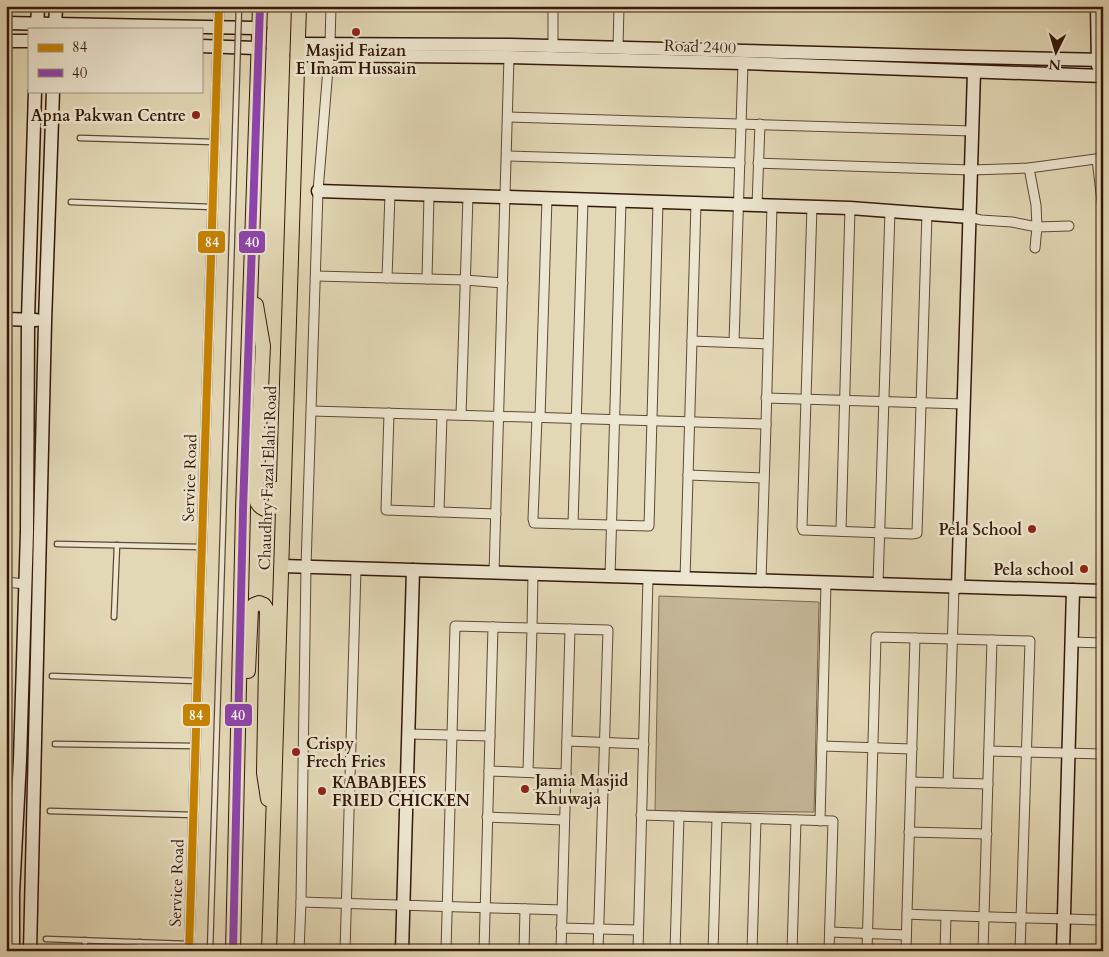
<svg xmlns="http://www.w3.org/2000/svg" width="1109" height="957" font-family="Cardo,serif">
  <rect width="100%" height="100%" fill="#e3d8b6"/>
  <filter id="stains"><feTurbulence type="fractalNoise" baseFrequency=".004" numOctaves="4"/><feColorMatrix values="0 0 0 0 .2 0 0 0 0 .09 0 0 0 0 .02 0 0 0 .5 -.17"/></filter>
  <radialGradient id="worn" r=".72"><stop offset=".6" stop-color="#630" stop-opacity="0"/><stop offset="1" stop-color="#630" stop-opacity=".3"/></radialGradient>
  <polygon fill="#c5b799" stroke="#7c6851" points="659,596 819,602 814,812 655,811"/>
  <g fill="none" stroke-linecap="round" stroke-linejoin="round">
    <g stroke="#604834" stroke-width="7">
      <g id="lane">
        <polyline points="80,138 214,142"/>
        <polyline points="71,202 212,207"/>
        <polyline points="57,544 201,547"/>
        <polyline points="114,617 117,545"/>
        <polyline points="52,676 197,681"/>
        <polyline points="55,744 195,746"/>
        <polyline points="50,811 193,815"/>
        <polyline points="46,939 189,944"/>
        <polyline points="85,951 85,940"/>
        <polyline points="139,951 140,942"/>
      </g>
    </g>
    <g stroke="#604834" stroke-width="11">
      <g id="street">
        <polyline points="553,46 553,6"/>
        <polyline points="618,48 619,6"/>
        <polyline points="508,117 972,131"/>
        <polyline points="507,156 740,163"/>
        <polyline points="1097,159 1103,210"/>
        <polyline points="758,163 971,170 1029,168 1103,158"/>
        <polyline points="696,203 692,341 768,344"/>
        <polyline points="757,205 760,124"/>
        <polyline points="812,206 802,527 803,530 912,534 917,533 927,213"/>
        <polyline points="970,217 981,220 1012,222 1037,227 1036,205 1029,168"/>
        <polyline points="1035,248 1037,227 1069,226"/>
        <polyline points="316,276 465,280 503,283"/>
        <polyline points="387,278 390,194"/>
        <polyline points="427,279 429,195"/>
        <polyline points="734,342 743,63"/>
        <polyline points="766,398 964,404"/>
        <polyline points="312,411 766,424 772,205"/>
        <polyline points="389,413 386,510 496,514"/>
        <polyline points="461,415 468,196"/>
        <polyline points="537,417 533,519 534,523 649,526 658,202"/>
        <polyline points="540,418 547,198"/>
        <polyline points="688,475 764,478"/>
        <polyline points="439,512 442,415"/>
        <polyline points="573,524 583,200"/>
        <polyline points="841,531 850,208"/>
        <polyline points="494,573 509,57"/>
        <polyline points="533,574 532,628 608,630 598,951"/>
        <polyline points="610,576 621,201"/>
        <polyline points="685,579 692,341"/>
        <polyline points="761,581 766,424"/>
        <polyline points="6,582 25,584"/>
        <polyline points="878,584 890,211"/>
        <path d="M915 638 907 914C972 917 1037 918 1103 920"/>
        <polyline points="1072,642 1103,643"/>
        <polyline points="408,734 490,736"/>
        <polyline points="567,741 644,744"/>
        <polyline points="822,746 912,749"/>
        <polyline points="989,751 1103,754"/>
        <polyline points="489,771 566,774"/>
        <polyline points="911,782 988,784"/>
        <polyline points="948,783 954,587"/>
        <polyline points="641,815 833,821 829,951"/>
        <polyline points="487,817 564,820"/>
        <polyline points="820,821 826,583"/>
        <polyline points="909,832 987,834"/>
        <polyline points="301,902 562,910"/>
        <polyline points="561,928 638,930"/>
        <polyline points="830,932 906,935"/>
        <polyline points="189,951 219,6"/>
        <polyline points="299,951 301,902 306,567 318,191 330,44 331,6"/>
        <polyline points="345,951 356,569"/>
        <polyline points="446,951 455,626 493,627"/>
        <polyline points="484,951 493,627 532,628 528,772"/>
        <polyline points="524,951 525,909"/>
        <polyline points="561,951 570,629"/>
        <polyline points="638,951 648,578"/>
        <polyline points="675,951 679,816"/>
        <polyline points="713,951 717,818"/>
        <polyline points="752,951 756,819"/>
        <polyline points="792,951 796,820"/>
        <polyline points="867,951 876,637 1030,641 1020,951"/>
        <polyline points="906,951 907,914"/>
        <polyline points="945,951 946,916"/>
        <polyline points="983,951 992,640"/>
      </g>
    </g>
    <g stroke="#341809" stroke-width="15">
      <g id="secondary">
        <polyline points="1097,6 1098,66"/>
        <polyline points="6,23 260,28"/>
        <polyline points="37,29 38,6"/>
        <polyline points="55,29 56,6"/>
        <polyline points="6,41 29,41"/>
        <polyline points="298,44 511,45 970,57 1103,60"/>
        <polyline points="201,46 259,48"/>
        <polyline points="297,55 509,57 743,63 1103,76"/>
        <polyline points="318,191 850,208 970,217"/>
        <polyline points="6,319 36,320"/>
        <polyline points="282,566 1103,591"/>
        <polyline points="958,587 974,72"/>
        <polyline points="13,951 13,893 20,760 27,532 28,319 35,91"/>
        <polyline points="30,951 45,322 53,91"/>
        <polyline points="402,951 413,570"/>
        <polyline points="1063,951 1073,590"/>
      </g>
    </g>
    <g stroke="#341809" stroke-width="16">
      <g id="primary">
        <path d="M256 305 263 346 256 499C258 507 268 514 274 505 277 501 276 494 277 489"/>
        <polyline points="248,671 251,609 254,605 259,603 264,605 267,610 264,773 268,799"/>
        <polyline points="233,951 243,510 260,6"/>
        <polyline points="269,951 299,6"/>
      </g>
    </g>
    <use href="#lane" stroke="#ede6d0" stroke-width="4.5"/>
    <use href="#street" stroke="#ede6d0" stroke-width="9"/>
    <use href="#secondary" stroke="#ede6d0" stroke-width="12"/>
    <use href="#primary" stroke="#e3d8b6" stroke-width="14"/>
    <g stroke="#604834" stroke-width="7" stroke-linecap="butt">
      <polyline id="lane-bridge" points="210,951 239,6"/>
    </g>
    <use href="#lane-bridge" stroke="#ede6d0" stroke-width="4.5"/>
    <g stroke="#ede6d0" stroke-width="11">
      <polyline id="bus-1" points="189,951 219,6"/>
    </g>
    <g stroke="#ede6d0" stroke-width="11">
      <polyline id="bus-2" points="233,951 243,510 260,6"/>
    </g>
    <use href="#bus-1" stroke="#c68202" stroke-width="8"/>
    <use href="#bus-2" stroke="#8e44ad" stroke-width="8"/>
  </g>
  <g fill="#8f2418" stroke="#ede6d0" stroke-width="2">
    <circle cx="356" cy="32" r="5"/>
    <circle cx="196" cy="115" r="5"/>
    <circle cx="1032" cy="529" r="5"/>
    <circle cx="1084" cy="569" r="5"/>
    <circle cx="296" cy="752" r="5"/>
    <circle cx="525" cy="789" r="5"/>
    <circle cx="322" cy="791" r="5"/>
  </g>
  <g text-anchor="middle" stroke-width="5" stroke-linejoin="round" paint-order="stroke">
    <g font-size="16" fill="#341809" stroke="#ede6d0">
      <text transform="translate(700 46) rotate(2)" y="6">Road 2400</text>
      <text transform="translate(189 478) rotate(-88)" y="6">Service Road</text>
      <text transform="translate(267 478) rotate(-88)" y="6">Chaudhry Fazal Elahi Road</text>
      <text transform="translate(176 883) rotate(-88)" y="6">Service Road</text>
    </g>
    <g font-size="16" font-weight="bold" fill="#341809" stroke="#ede6d0" text-anchor="end">
      <text x="356" y="56" text-anchor="middle">Masjid Faizan<tspan x="356" dy="18">E Imam Hussain</tspan></text>
      <text x="186" y="121">Apna Pakwan Centre</text>
      <text x="1022" y="535">Pela School</text>
      <text x="1074" y="575">Pela school</text>
      <text x="306" y="749" text-anchor="start">Crispy<tspan x="306" dy="18">Frech Fries</tspan></text>
      <text x="535" y="786" text-anchor="start">Jamia Masjid<tspan x="535" dy="18">Khuwaja</tspan></text>
      <text x="332" y="788" text-anchor="start">KABABJEES<tspan x="332" dy="18">FRIED CHICKEN</tspan></text>
    </g>
  </g>
  <g stroke="#ede6d0" stroke-width="2">
    <rect x="238" y="230" width="28" height="24" rx="5" fill="#8e44ad"/>
    <rect x="197" y="230" width="29" height="24" rx="5" fill="#c68202"/>
    <rect x="224" y="703" width="29" height="24" rx="5" fill="#8e44ad"/>
    <rect x="182" y="703" width="29" height="24" rx="5" fill="#c68202"/>
  </g>
  <g font-size="14" text-anchor="middle" font-weight="bold" fill="#fff">
    <text x="252" y="247">40</text>
    <text x="212" y="247">84</text>
    <text x="238" y="720">40</text>
    <text x="196" y="720">84</text>
  </g>
  <rect width="1109" height="957" fill="none" stroke="#e3d8b6" stroke-width="25"/>
  <rect x="8" y="8" width="1094" height="942" fill="none" stroke="#341809" stroke-width="2.5"/>
  <rect x="12" y="12" width="1084" height="932" fill="none" stroke="#341809"/>
  <rect x="28" y="28" width="175" height="65" fill="#ede6d0" stroke="#a39480"/>
  <rect x="38" y="44" width="25" height="8" fill="#c68202" stroke="#a39480"/>
  <text x="72" y="52" font-size="15" fill="#341809">84</text>
  <rect x="38" y="69" width="25" height="8" fill="#8e44ad" stroke="#a39480"/>
  <text x="72" y="78" font-size="15" fill="#341809">40</text>
  <g transform="translate(1056 52) rotate(185)" stroke="#ede6d0" stroke-width="4" paint-order="stroke">
  <path d="M0-4L9 19L0 12L-9 19Z" fill="#341809"/>
  <text y="-8" font-size="14" font-weight="bold" text-anchor="middle" fill="#341809">N</text>
  </g>
  <rect width="100%" height="100%" filter="url(#stains)"/>
  <rect width="100%" height="100%" fill="url(#worn)"/>
</svg>
